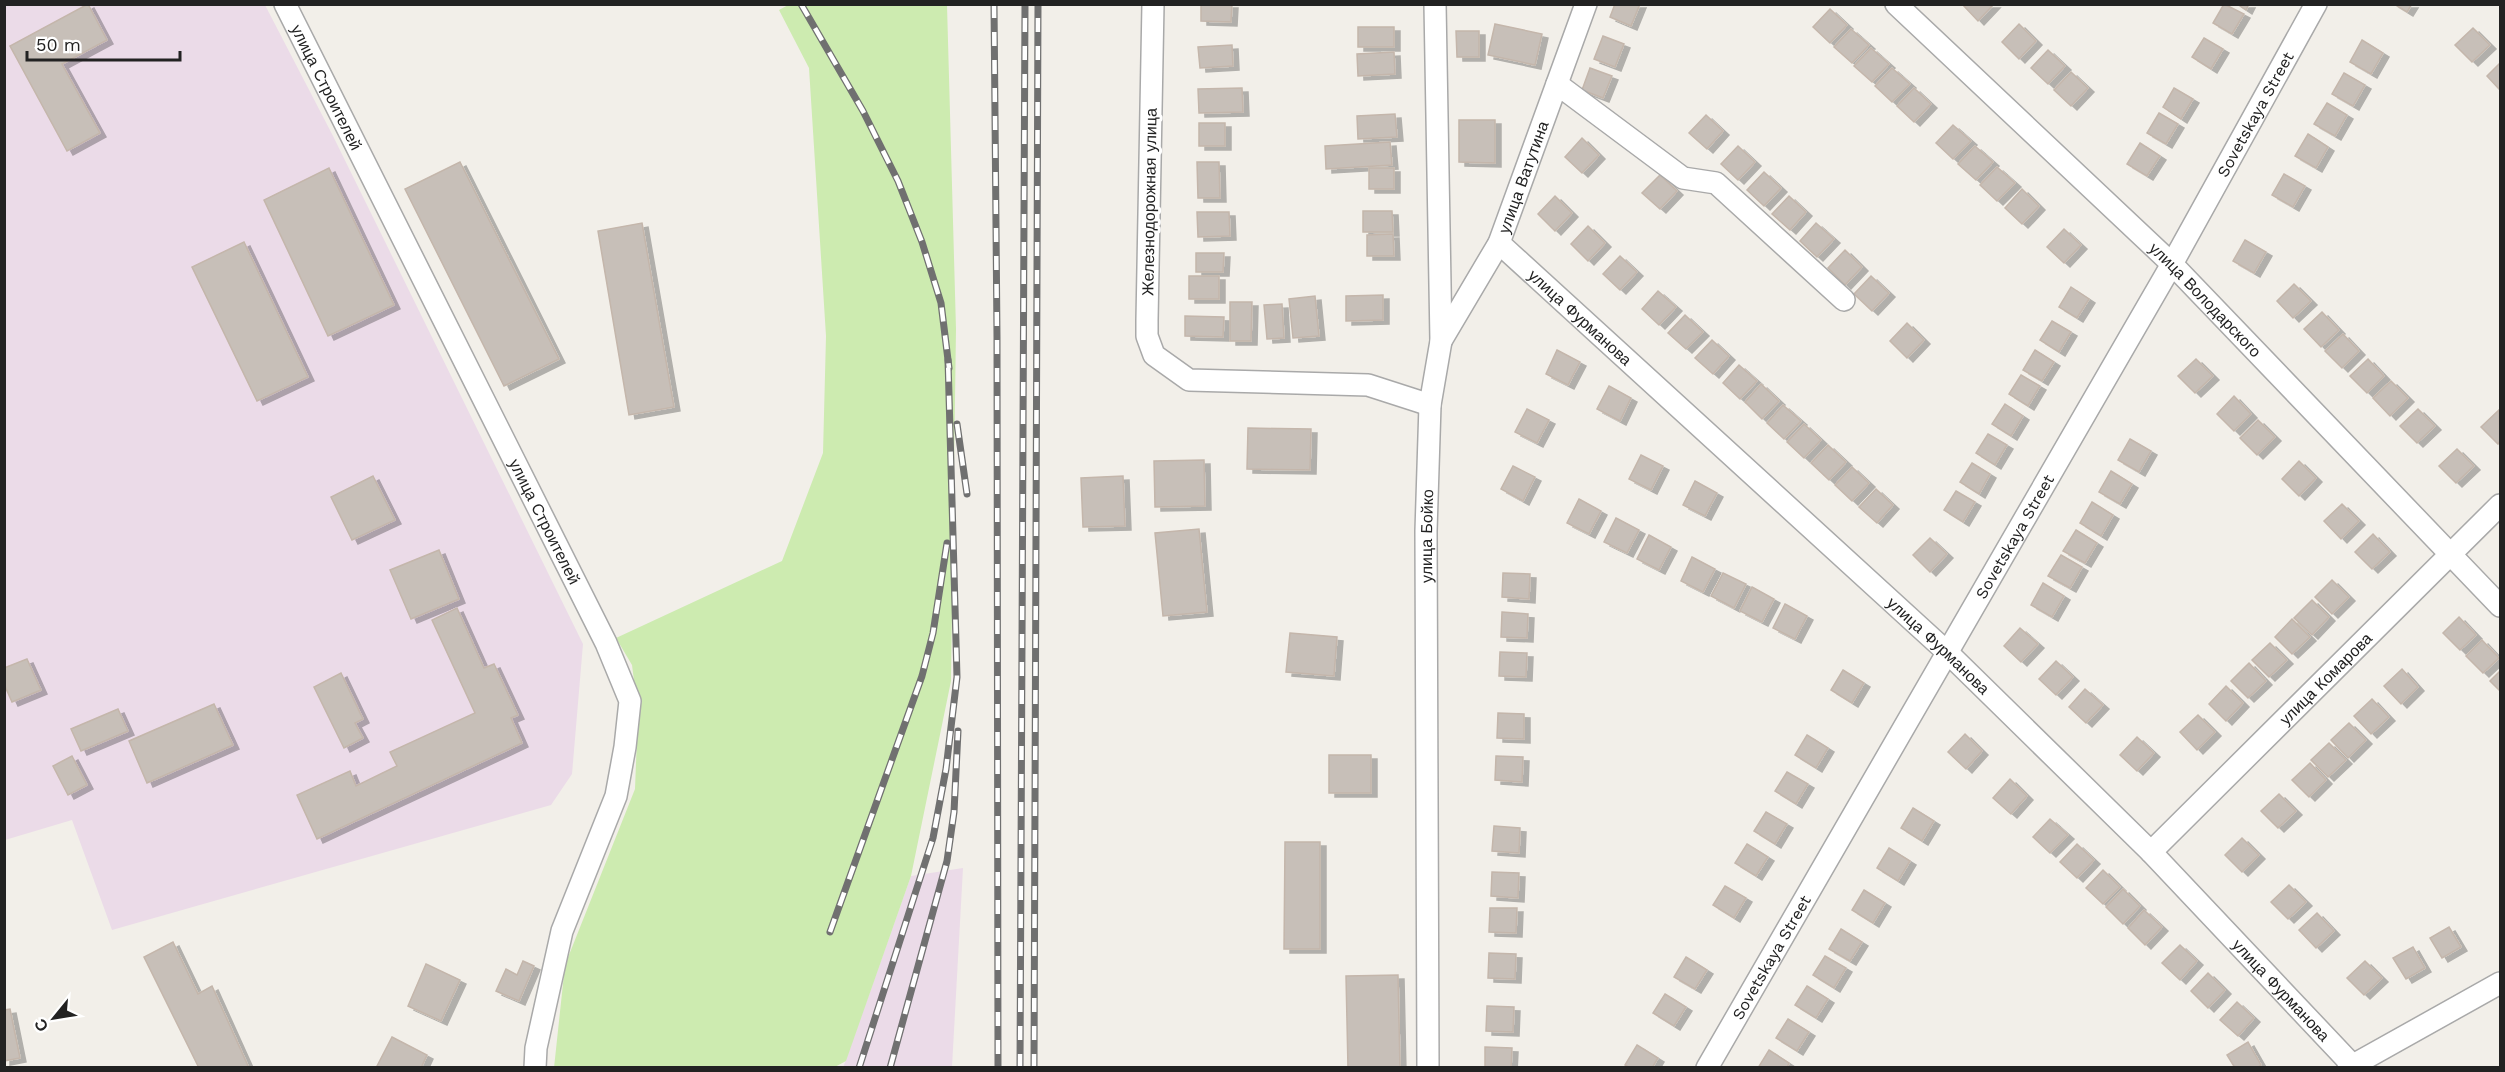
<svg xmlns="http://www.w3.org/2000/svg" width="2505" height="1072" font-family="'Work Sans',sans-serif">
  <defs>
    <filter id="shadow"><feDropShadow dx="6" dy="4" stdDeviation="0" flood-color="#0004"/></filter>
  </defs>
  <rect width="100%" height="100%" fill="#f2efe9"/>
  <g fill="#ebdbe8">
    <polygon points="5,5 265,5 333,136 583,644 572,774 551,805 112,930 72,820 5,840"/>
    <polygon points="963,868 952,1067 843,1068 911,876"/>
  </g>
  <polygon fill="#cdebb0" points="790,4 947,5 956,329 951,681 911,876 846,1061 833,1068 554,1068 565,965 635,789 638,712 632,665 616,638 782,561 823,453 826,336 809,68 779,10"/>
  <g fill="#c7bfb8" stroke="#c4b6ab" stroke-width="1.5" filter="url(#shadow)">
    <polygon points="88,4 107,40 62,64 100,133 67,151 10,46"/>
    <polygon points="1201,4 1232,4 1231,22 1201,21"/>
    <polygon points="1615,4 1640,4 1631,26 1610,17"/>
    <polygon points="1962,4 1994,4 1978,21"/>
    <polygon points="2224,4 2244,14 2232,34 2213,23"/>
    <polygon points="2237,4 2249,4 2246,10"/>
    <polygon points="2394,4 2412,4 2407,12"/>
    <polygon points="1830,9 1847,25 1830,43 1813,27"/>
    <polygon points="1495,24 1542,34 1535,65 1488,55"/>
    <polygon points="2019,24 2036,41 2019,59 2002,42"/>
    <rect x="1358" y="27" width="36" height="20"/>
    <polygon points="2473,28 2490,45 2472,62 2455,45"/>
    <polygon points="1851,29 1869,45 1852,63 1834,47"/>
    <polygon points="1456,31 1479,31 1479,57 1457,57"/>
    <polygon points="1603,36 1624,44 1615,67 1594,59"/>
    <polygon points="2204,38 2223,49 2211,69 2192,57"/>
    <polygon points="2362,40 2383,53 2371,74 2350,62"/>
    <polygon points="1232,45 1233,66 1200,68 1198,47"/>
    <polygon points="1871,48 1889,64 1872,82 1854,66"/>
    <polygon points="2048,50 2065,66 2048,84 2031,68"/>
    <polygon points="1394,52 1395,74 1358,76 1357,54"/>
    <polygon points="2500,63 2500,90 2487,76"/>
    <polygon points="1590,68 1612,76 1603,98 1582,90"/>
    <polygon points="1892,68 1910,84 1892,102 1875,86"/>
    <polygon points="2071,72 2088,88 2071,106 2054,90"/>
    <polygon points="2344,73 2365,85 2353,106 2332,94"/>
    <polygon points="1242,88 1243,112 1199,113 1198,89"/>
    <polygon points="1914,88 1931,104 1914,122 1897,106"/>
    <polygon points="2174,88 2193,99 2181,119 2163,107"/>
    <polygon points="2327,103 2347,115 2335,136 2314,124"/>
    <polygon points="2159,113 2178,124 2166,144 2147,133"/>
    <polygon points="1395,114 1397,137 1358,139 1357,116"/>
    <polygon points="1706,115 1723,131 1707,149 1689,133"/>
    <polygon points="1459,120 1495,120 1495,163 1459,162"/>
    <rect x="1199" y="123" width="26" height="23"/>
    <polygon points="1953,125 1971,141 1953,159 1936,143"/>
    <polygon points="2308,134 2328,147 2316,168 2295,156"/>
    <polygon points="1582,138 1599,155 1582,173 1565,157"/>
    <polygon points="1390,142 1392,165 1326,169 1325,146"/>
    <polygon points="2140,143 2160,156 2147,176 2127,164"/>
    <polygon points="1738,146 1755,162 1738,180 1721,164"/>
    <polygon points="1975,146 1993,162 1976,180 1958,164"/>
    <polygon points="460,162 559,359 504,386 405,189"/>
    <polygon points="1197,162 1219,162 1220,198 1198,198"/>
    <polygon points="1997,167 2015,183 1997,201 1980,185"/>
    <polygon points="329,168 394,305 328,336 264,200"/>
    <rect x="1369" y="168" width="25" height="21"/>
    <polygon points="1764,172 1781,188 1764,206 1747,190"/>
    <polygon points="2284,174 2305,186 2293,207 2272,195"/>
    <polygon points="1660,175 1677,191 1660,209 1642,193"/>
    <polygon points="2022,189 2039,206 2022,224 2005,208"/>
    <polygon points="1555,196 1572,213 1555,231 1538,214"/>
    <polygon points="1789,196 1806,212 1790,230 1772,214"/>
    <polygon points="1363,211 1392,211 1393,232 1363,232"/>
    <polygon points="1197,212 1229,212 1230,236 1198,237"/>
    <polygon points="642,223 674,407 629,415 598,231"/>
    <polygon points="1816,223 1834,239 1817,257 1800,241"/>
    <polygon points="1588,226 1605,243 1588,261 1571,244"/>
    <polygon points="2064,229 2081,245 2064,263 2047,247"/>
    <polygon points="1393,234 1394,256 1367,256 1367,235"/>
    <polygon points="2245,240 2266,252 2254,273 2233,261"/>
    <polygon points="244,242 308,377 257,401 192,267"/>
    <polygon points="1845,250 1862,267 1845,285 1828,268"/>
    <polygon points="1196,253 1224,253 1223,272 1196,272"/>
    <polygon points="1620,256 1637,272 1620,290 1603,274"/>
    <rect x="1189" y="276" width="30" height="23"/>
    <polygon points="1871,276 1889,293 1872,311 1854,294"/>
    <polygon points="2294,284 2311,301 2293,318 2277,301"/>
    <polygon points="2071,287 2089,299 2077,318 2059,307"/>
    <polygon points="1658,291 1676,307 1659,325 1642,309"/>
    <polygon points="1383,295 1383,320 1346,321 1346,296"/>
    <polygon points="1315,296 1319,336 1293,338 1289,299"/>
    <polygon points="1230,302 1252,302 1251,341 1230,341"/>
    <polygon points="1282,304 1284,338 1267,339 1264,305"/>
    <polygon points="2322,312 2339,330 2321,347 2304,329"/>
    <polygon points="1685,315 1703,332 1686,349 1668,333"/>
    <polygon points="1185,316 1224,317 1223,337 1185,336"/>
    <polygon points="2052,321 2071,332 2059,352 2040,340"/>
    <polygon points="1907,323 1924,340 1907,358 1890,341"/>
    <polygon points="2343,334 2359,351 2342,368 2325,351"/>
    <polygon points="1712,340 1729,356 1713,374 1695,358"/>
    <polygon points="1557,350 1580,362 1568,385 1546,374"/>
    <polygon points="2035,350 2054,362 2042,381 2023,370"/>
    <polygon points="2196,359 2213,376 2195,393 2178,376"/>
    <polygon points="2368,359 2384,376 2367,393 2350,376"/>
    <polygon points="1739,365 1757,381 1740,399 1723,383"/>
    <polygon points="2021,375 2040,386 2028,406 2009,394"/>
    <polygon points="2391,381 2408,398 2390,416 2373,398"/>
    <polygon points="1761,384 1779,401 1762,419 1745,402"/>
    <polygon points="1609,386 1631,398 1620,421 1597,409"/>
    <polygon points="2234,396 2251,414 2234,431 2217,414"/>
    <polygon points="2005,404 2023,416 2011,436 1992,424"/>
    <polygon points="1783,405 1801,421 1784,439 1767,423"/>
    <polygon points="1527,409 1549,420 1537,443 1515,432"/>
    <polygon points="2418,409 2435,426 2417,443 2400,426"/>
    <polygon points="2499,410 2500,441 2498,444 2481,427"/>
    <polygon points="2258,420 2275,437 2257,455 2240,438"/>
    <polygon points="1804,424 1821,440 1804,458 1787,442"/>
    <polygon points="1248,428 1311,429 1310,470 1247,469"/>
    <polygon points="1988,434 2007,445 1995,465 1976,453"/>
    <polygon points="2130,439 2151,451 2139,472 2118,460"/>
    <polygon points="1828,445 1846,462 1829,480 1811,463"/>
    <polygon points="2457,449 2474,466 2456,483 2439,466"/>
    <polygon points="1641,455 1663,466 1651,490 1629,479"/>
    <polygon points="1204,460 1205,506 1155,507 1154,461"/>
    <polygon points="2299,461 2316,478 2299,496 2282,479"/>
    <polygon points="1972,463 1990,474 1979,494 1960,482"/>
    <polygon points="1513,466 1535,477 1523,501 1501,489"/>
    <polygon points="1852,467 1869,483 1852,501 1835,485"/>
    <polygon points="2111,471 2132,484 2120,504 2099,492"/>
    <polygon points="373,476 395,520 352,540 331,497"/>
    <polygon points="1123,476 1125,526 1083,527 1081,478"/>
    <polygon points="1695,481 1717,493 1705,516 1683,505"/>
    <polygon points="1876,489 1893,505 1877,523 1859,507"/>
    <polygon points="1956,491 1975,502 1963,522 1944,510"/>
    <polygon points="1579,499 1601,511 1589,534 1567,523"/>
    <polygon points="2092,502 2113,515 2101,536 2080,523"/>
    <polygon points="2342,504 2359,521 2341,539 2324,521"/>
    <polygon points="1616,518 1639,530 1627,553 1604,542"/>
    <polygon points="1199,529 1207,612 1163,616 1155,533"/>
    <polygon points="2076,530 2097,543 2085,563 2063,551"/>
    <polygon points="2373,534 2390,552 2372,569 2355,552"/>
    <polygon points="1649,535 1671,547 1659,570 1637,559"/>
    <polygon points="1930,538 1947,554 1930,572 1913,555"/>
    <polygon points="439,550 459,599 411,619 390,570"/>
    <polygon points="2061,555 2082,567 2070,588 2048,576"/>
    <polygon points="1692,557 1715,569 1703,592 1681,581"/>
    <polygon points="1503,573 1530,574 1529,599 1502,597"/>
    <polygon points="1723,573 1746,584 1734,608 1711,596"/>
    <polygon points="2332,580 2349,597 2332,614 2315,597"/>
    <polygon points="2043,583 2064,596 2052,617 2031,605"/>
    <polygon points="1752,587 1774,599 1762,622 1740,611"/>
    <polygon points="2312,600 2329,617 2312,635 2294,618"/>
    <polygon points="1785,604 1807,616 1795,639 1773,628"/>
    <polygon points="457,608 484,668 494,664 518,715 511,718 522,743 317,839 297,795 350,771 356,786 397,766 390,752 475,713 432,620"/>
    <polygon points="1502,612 1528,614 1527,638 1501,637"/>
    <polygon points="2459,617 2476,635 2460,650 2443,633"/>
    <polygon points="2292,619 2310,637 2292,654 2275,637"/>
    <polygon points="2020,628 2038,644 2021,662 2004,646"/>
    <polygon points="1290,633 1337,637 1334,676 1286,672"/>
    <polygon points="2482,640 2499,658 2483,673 2466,656"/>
    <polygon points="2270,643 2287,660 2269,677 2252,660"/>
    <polygon points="1500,652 1527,653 1526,677 1499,676"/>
    <polygon points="27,659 41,690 12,702 4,684 4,668"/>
    <polygon points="2056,661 2073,677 2056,695 2039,679"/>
    <polygon points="2249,663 2266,681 2248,698 2231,681"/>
    <polygon points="2402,669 2418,687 2401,704 2384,686"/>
    <polygon points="1843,670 1864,683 1852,703 1831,690"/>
    <polygon points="2500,671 2500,691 2490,681"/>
    <polygon points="341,673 363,719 355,723 363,738 344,748 314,687"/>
    <polygon points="2226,686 2243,703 2226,721 2209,704"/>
    <polygon points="2085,689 2103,705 2086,723 2069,707"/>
    <polygon points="2372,699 2389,717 2371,734 2354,716"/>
    <polygon points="214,704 233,745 147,783 129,741"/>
    <polygon points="118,709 128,731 81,751 71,729"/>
    <polygon points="1498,713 1524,714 1524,739 1497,738"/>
    <polygon points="2198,715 2215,732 2197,750 2180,732"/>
    <polygon points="2349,723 2366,740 2348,758 2331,740"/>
    <polygon points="1965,734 1982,751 1966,769 1948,752"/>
    <polygon points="1807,735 1828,748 1816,768 1795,755"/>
    <polygon points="2137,737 2154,753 2137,771 2120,755"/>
    <polygon points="2329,743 2346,760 2328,777 2311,760"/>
    <rect x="1329" y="755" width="42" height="38"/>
    <polygon points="72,756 87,785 68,795 53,766"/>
    <polygon points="1496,756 1523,757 1522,782 1495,780"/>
    <polygon points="2310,763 2326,780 2309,797 2292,780"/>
    <polygon points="1787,772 1808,784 1796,804 1775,791"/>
    <polygon points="2010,779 2027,796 2011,814 1993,798"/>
    <polygon points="2279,794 2296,811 2278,828 2261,811"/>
    <polygon points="1913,808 1934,821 1922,841 1901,828"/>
    <polygon points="1766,812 1787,824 1775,844 1754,831"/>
    <polygon points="2050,819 2068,835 2050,853 2033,837"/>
    <polygon points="1494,826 1520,828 1519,853 1492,851"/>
    <polygon points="2242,838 2259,855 2242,872 2225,855"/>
    <polygon points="1285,842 1320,842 1320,949 1284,949"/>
    <polygon points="1747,844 1768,857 1756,876 1735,863"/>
    <polygon points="2077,844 2094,860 2077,878 2060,862"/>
    <polygon points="1889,848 1910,861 1898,881 1877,868"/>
    <polygon points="2103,870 2120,887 2103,904 2086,888"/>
    <polygon points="1492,872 1519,873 1518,898 1491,896"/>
    <polygon points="2289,885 2306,902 2288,919 2271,902"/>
    <polygon points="1725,886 1746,898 1734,918 1713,905"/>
    <polygon points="2123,889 2140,906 2123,924 2106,907"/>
    <polygon points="1864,890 1885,903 1873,923 1852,910"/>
    <polygon points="1490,908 1517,908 1516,933 1489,932"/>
    <polygon points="2144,910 2162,927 2145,945 2128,928"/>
    <polygon points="2317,913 2334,931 2316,948 2299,930"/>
    <polygon points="2449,927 2461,947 2442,958 2430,938"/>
    <polygon points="1841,929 1862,942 1850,961 1829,949"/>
    <polygon points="173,942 198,994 212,986 249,1068 199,1068 144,957"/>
    <polygon points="2180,945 2197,961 2180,980 2162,963"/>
    <polygon points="2413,947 2425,968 2406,979 2393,958"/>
    <polygon points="1489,953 1516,954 1515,979 1488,978"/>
    <polygon points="1825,956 1846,968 1834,988 1813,975"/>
    <polygon points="1686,957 1707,970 1695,989 1674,977"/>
    <polygon points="523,961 534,966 519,1001 496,991 506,969 517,975"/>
    <polygon points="2365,961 2382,978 2364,995 2347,978"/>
    <polygon points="426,964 460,980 441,1021 408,1006"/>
    <polygon points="2208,973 2225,990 2208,1008 2191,991"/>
    <polygon points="1398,975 1400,1068 1348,1068 1346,976"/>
    <polygon points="1807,986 1828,999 1816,1018 1795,1005"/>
    <polygon points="1665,994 1686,1007 1674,1026 1653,1013"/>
    <polygon points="2237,1002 2254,1018 2238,1036 2220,1020"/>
    <polygon points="1487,1006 1514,1007 1513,1032 1486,1031"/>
    <polygon points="10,1009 20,1058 4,1061 4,1010"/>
    <polygon points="1788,1019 1809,1032 1797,1051 1776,1038"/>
    <polygon points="392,1037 427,1055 421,1068 376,1068"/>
    <polygon points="2248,1042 2261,1065 2257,1068 2235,1068 2227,1055"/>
    <polygon points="1637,1045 1658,1058 1652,1068 1630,1068 1625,1065"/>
    <polygon points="1485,1047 1512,1048 1511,1068 1485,1068"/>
    <polygon points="1769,1050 1789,1063 1787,1068 1758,1068"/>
  </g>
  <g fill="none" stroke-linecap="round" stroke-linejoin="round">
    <g stroke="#a9a9a9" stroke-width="24">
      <g id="minor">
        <path id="s1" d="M285 4 606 643 630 701 625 747 616 796 562 931 536 1048 535 1068"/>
        <polyline points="1153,4 1147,320 1147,336 1154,355 1189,380 1368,385 1430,405"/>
        <path id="s2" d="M1896 4 2172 264 2500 606"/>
        <polyline points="1557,84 1683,178 1716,183 1844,300"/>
        <path id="s3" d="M1499 243 1948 653 2151 852 2355 1068"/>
        <path id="s4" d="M1441 341 1499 243 1586 4"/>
        <path id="s5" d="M2151 852 2500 505"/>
        <path id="s6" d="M1428 1068 1426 531 1430 405 1441 341 1435 4"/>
        <path id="s7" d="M1707 1068 2172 264 2316 4"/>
        <polyline points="2348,1068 2500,983"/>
      </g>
    </g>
    <use href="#minor" stroke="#fff" stroke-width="21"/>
    <g stroke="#707070" stroke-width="7">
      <g id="rail">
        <polyline points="801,4 863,111 898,181 922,242 941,303 949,368"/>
        <polyline points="994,4 997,337 998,1068"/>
        <polyline points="957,424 967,494"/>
        <polyline points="830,932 922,676 933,633 947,543"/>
        <polyline points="859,1068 933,838 946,769 957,677 948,360"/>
        <polyline points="890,1068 947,861 954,812 958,731"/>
        <polyline points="1020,1068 1025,4"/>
        <polyline points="1034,1068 1038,4"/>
      </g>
    </g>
    <use href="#rail" stroke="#fff" stroke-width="4.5" stroke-dasharray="14" stroke-linecap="butt"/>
  </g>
  <g text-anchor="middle" stroke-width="6" stroke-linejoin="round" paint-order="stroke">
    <g font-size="16" fill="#222" stroke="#fff">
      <text dy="6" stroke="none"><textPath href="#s1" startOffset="93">улица Строителей</textPath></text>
      <text dy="6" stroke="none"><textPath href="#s7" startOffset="1100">Sovetskaya Street</textPath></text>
      <text dy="6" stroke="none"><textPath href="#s4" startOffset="184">улица Ватутина</textPath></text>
      <text transform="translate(1149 202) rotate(-89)" y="6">Железнодорожная улица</text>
      <text dy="6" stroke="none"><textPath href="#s2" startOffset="428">улица Володарского</textPath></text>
      <text dy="6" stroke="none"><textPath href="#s3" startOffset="110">улица Фурманова</textPath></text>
      <text dy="6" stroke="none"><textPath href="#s1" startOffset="579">улица Строителей</textPath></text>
      <text dy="6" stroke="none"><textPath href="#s6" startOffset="532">улица Бойко</textPath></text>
      <text dy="6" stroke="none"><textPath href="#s7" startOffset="614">Sovetskaya Street</textPath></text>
      <text dy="6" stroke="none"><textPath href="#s3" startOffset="596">улица Фурманова</textPath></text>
      <text dy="6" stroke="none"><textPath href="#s5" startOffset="246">улица Комарова</textPath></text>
      <text dy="6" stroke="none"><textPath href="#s7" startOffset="128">Sovetskaya Street</textPath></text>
      <text dy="6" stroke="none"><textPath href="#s3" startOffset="1082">улица Фурманова</textPath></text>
    </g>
  </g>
  <rect width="2505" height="1072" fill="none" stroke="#222222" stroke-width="12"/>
  <g transform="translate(54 1018) rotate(240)" stroke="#ffffff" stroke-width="4.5" paint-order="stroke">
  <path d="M0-4.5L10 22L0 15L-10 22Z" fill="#222222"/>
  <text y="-9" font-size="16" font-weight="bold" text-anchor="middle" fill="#222222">С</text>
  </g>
  <path d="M27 51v9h153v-9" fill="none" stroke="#222222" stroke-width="3"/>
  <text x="36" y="51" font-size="18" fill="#222222" stroke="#ffffff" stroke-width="4.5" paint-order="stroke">50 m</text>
</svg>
